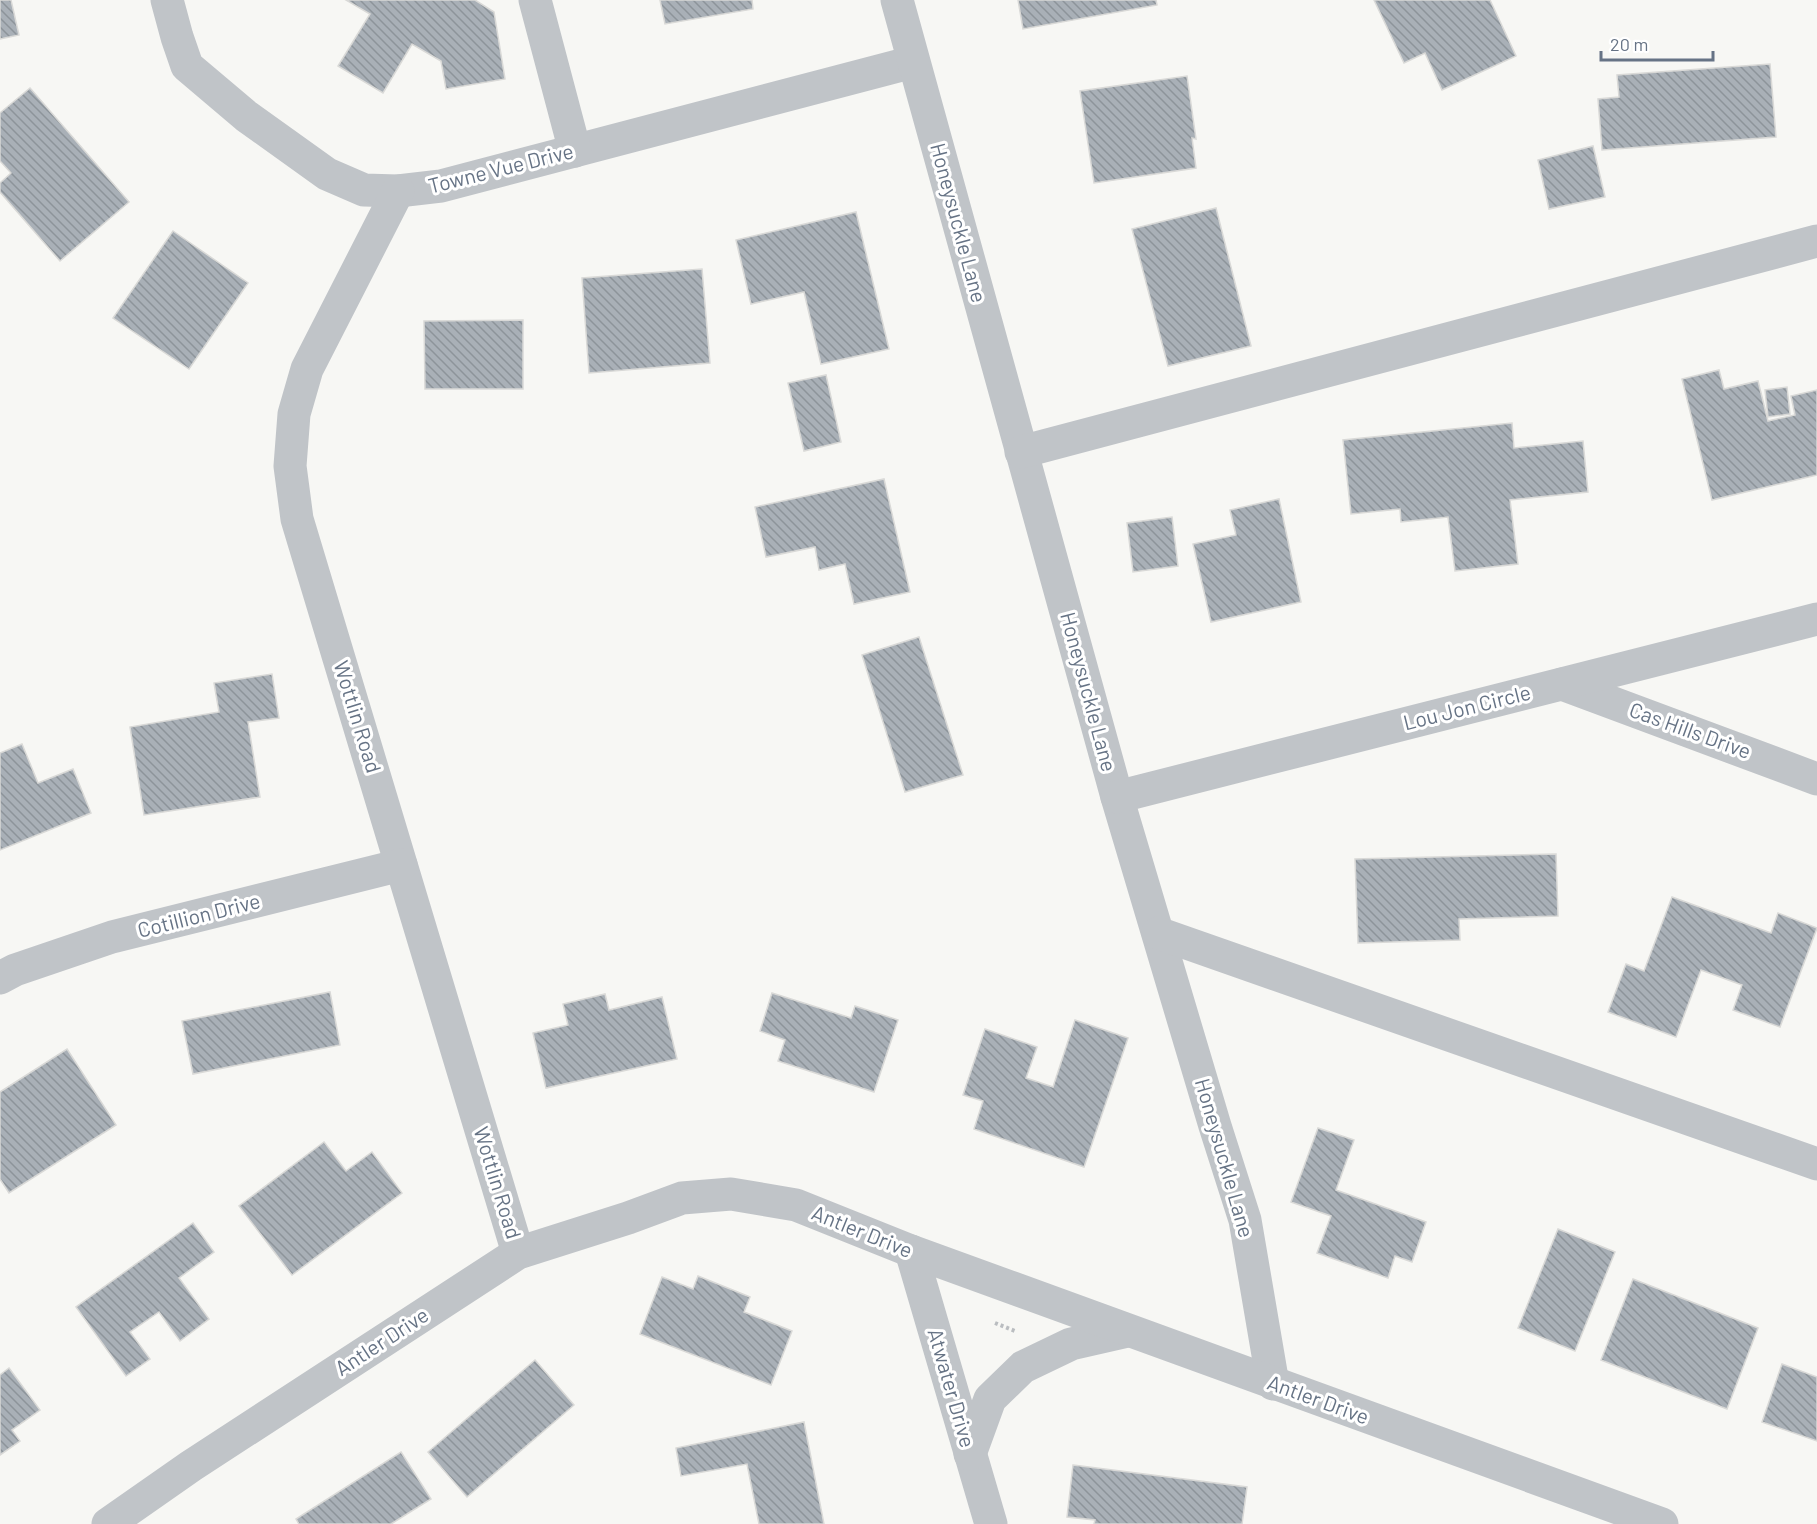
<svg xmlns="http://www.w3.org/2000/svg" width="1817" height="1524" font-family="Barlow,sans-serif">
  <defs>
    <pattern id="building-back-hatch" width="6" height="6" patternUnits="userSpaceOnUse" patternTransform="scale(1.5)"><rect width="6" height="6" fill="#a9b0b7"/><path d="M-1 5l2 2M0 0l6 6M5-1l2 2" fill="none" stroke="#8d949a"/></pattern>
  </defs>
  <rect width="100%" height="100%" fill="#f7f7f4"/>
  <g fill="url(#building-back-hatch)" stroke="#d9d9d7" stroke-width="1.5">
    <polygon points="0,0 11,0 19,35 0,39"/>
    <polygon points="346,0 475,0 494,12 505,79 446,89 441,61 412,44 383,93 338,66 370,14"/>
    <polygon points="660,0 752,0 753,9 665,24"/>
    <polygon points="1018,0 1156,0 1157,5 1023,29"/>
    <polygon points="1374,0 1490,0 1516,56 1442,90 1425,53 1404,63"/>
    <polygon points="1770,64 1776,137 1602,150 1598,99 1619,97 1617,75"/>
    <polygon points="1187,76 1196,139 1192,138 1196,168 1094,183 1080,91"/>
    <polygon points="30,88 129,202 60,261 0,192 0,183 11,173 0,161 0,113"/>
    <polygon points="1593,146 1605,197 1549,209 1538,160"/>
    <polygon points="1216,208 1251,346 1168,366 1132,229"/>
    <polygon points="856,212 889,349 821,364 804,292 751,304 736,240"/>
    <polygon points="173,231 248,283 189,369 113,318"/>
    <polygon points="702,269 710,363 589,373 582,278"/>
    <polygon points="523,320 523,389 425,389 424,321"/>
    <polygon points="1719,370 1724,389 1758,381 1768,421 1795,415 1791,396 1817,390 1817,475 1712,500 1682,379"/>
    <polygon points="826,375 841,442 804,451 788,383"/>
    <polygon points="1787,387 1790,414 1768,417 1765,390"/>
    <polygon points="1512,423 1514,448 1583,441 1588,492 1510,500 1518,564 1455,571 1448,517 1401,522 1400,509 1351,514 1343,440"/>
    <polygon points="884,479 910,592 854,604 845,564 819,570 815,547 766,557 755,507"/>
    <polygon points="1279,499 1301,602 1211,622 1193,544 1236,535 1230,510"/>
    <polygon points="1172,517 1178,566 1133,572 1127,523"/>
    <polygon points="919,637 963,775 905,792 862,655"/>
    <polygon points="272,674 279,718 248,722 260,797 144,815 130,727 219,712 214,683"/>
    <polygon points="22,744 38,783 73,769 91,813 0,850 0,753"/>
    <polygon points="1556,854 1558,916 1459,919 1460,940 1358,943 1355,859"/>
    <polygon points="1672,897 1771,933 1778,913 1817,928 1780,1027 1733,1010 1742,985 1701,970 1676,1037 1608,1012 1626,964 1644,971"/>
    <polygon points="330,992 340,1045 193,1074 182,1021"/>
    <polygon points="772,993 851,1018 855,1006 898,1020 874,1092 778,1061 785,1040 760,1031"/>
    <polygon points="605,994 609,1010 662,997 677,1059 546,1088 533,1033 568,1025 563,1004"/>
    <polygon points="1075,1020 1128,1038 1084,1167 974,1129 983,1101 963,1095 985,1029 1037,1047 1026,1078 1053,1087"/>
    <polygon points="67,1049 116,1125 9,1193 0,1179 0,1092"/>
    <polygon points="1318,1128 1354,1140 1336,1190 1426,1222 1412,1262 1395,1256 1388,1278 1317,1253 1331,1216 1291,1202"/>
    <polygon points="324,1142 346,1171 372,1152 402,1193 292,1275 239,1206"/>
    <polygon points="193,1223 214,1252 179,1278 209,1319 180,1341 159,1312 130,1332 150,1359 126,1376 76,1307"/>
    <polygon points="1558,1229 1615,1252 1575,1351 1518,1328"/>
    <polygon points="698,1276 750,1297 744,1312 792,1331 771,1385 640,1334 662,1277 693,1289"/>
    <polygon points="1633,1279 1758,1328 1727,1409 1601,1360"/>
    <polygon points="535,1360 574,1405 467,1497 428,1452"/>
    <polygon points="1782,1364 1817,1377 1817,1441 1762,1422"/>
    <polygon points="9,1368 40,1410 12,1430 20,1441 0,1455 0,1375"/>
    <polygon points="804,1422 824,1524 759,1524 747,1464 681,1476 676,1448"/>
    <polygon points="401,1452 431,1499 391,1524 299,1524 296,1519"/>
    <polygon points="1073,1465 1247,1487 1242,1524 1094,1524 1095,1520 1067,1517"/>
  </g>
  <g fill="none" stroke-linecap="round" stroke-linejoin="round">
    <polyline stroke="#babdc0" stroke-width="4" stroke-dasharray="3 3" stroke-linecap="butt" points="995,1323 1015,1331"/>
    <g stroke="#c0c4c8" stroke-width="33">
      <polyline points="167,0 177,37 187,66 246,116 327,174 364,190 398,191 441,186 913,62"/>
      <polyline points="535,0 575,151"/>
      <polyline points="897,0 1117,797 1215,1126 1245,1220 1273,1384"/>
      <polyline points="398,191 307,369 294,414 290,466 297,519 518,1253"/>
      <polyline points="1021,452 1817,241"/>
      <polyline points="1562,684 1817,779"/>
      <polyline points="1117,797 1817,619"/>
      <polyline points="1158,933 1817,1164"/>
      <polyline points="0,978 15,970 112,937 401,865"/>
      <polyline points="911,1251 991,1524"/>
      <polyline points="970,1454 990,1399 1023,1367 1071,1344 1128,1331"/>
      <polyline points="108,1524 191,1466 518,1253 628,1218 682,1198 731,1194 796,1205 911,1251 1662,1524"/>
    </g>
  </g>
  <g text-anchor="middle" stroke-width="6" stroke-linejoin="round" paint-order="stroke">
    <g font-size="21" fill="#667385" stroke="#fff">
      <text transform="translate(501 169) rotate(-14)" y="7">Towne Vue Drive</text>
      <text transform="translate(958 223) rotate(75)" y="7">Honeysuckle Lane</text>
      <text transform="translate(1088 692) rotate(75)" y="7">Honeysuckle Lane</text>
      <text transform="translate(1467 708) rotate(-14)" y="7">Lou Jon Circle</text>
      <text transform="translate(357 717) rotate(73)" y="7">Wottlin Road</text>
      <text transform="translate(1690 731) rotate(20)" y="7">Cas Hills Drive</text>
      <text transform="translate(199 916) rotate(-14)" y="7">Cotillion Drive</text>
      <text transform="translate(1224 1158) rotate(74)" y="7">Honeysuckle Lane</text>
      <text transform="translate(497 1183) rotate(73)" y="7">Wottlin Road</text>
      <text transform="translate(862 1232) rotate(22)" y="7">Antler Drive</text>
      <text transform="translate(382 1342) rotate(-33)" y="7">Antler Drive</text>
      <text transform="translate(951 1388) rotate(74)" y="7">Atwater Drive</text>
      <text transform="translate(1318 1400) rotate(20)" y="7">Antler Drive</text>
    </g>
  </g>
  <path d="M1601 51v9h112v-9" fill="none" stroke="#667385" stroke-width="3"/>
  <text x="1610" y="51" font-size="18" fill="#667385" stroke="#ffffff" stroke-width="4.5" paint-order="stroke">20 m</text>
</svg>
